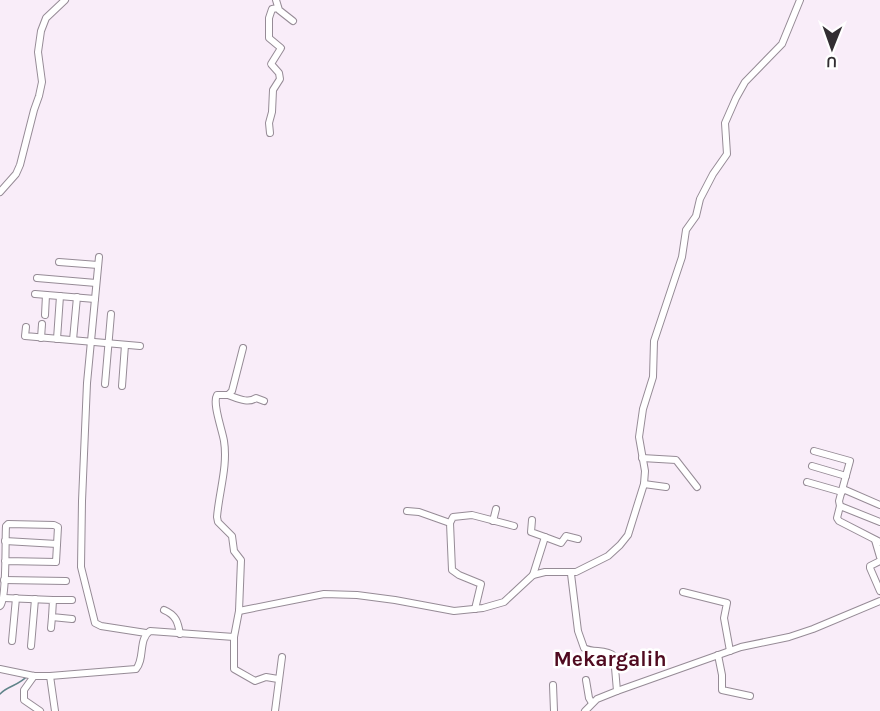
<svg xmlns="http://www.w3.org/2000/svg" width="880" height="711" font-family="Karla,sans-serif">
  <rect width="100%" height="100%" fill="#f9edf9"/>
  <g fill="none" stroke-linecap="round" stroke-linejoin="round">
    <path stroke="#5f8389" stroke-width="1.5" d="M0 694C7 686 20 685 27 676"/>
    <g stroke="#968b96" stroke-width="8">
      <g id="minor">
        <polyline points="276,0 279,10 293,21"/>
        <polyline points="270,133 269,123 272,112 273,90 280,79 279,73 271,64 281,48 269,38 269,18 272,9 278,8"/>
        <polyline points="0,192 16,174 20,165 34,110 39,96 42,82 38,52 41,31 46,18 65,0"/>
        <polyline points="99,257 87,383 82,501 81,567 95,623 101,626 146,633"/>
        <polyline points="59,262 98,265"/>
        <polyline points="37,278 96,283"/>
        <polyline points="35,294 95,299"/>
        <polyline points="45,315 46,295"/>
        <polyline points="26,327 25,336 140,346"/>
        <polyline points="41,338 42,324"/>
        <polyline points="57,339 60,296"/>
        <polyline points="73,340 77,297"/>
        <polyline points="105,384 111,314"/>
        <polyline points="122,386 125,345"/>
        <path d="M228 395C237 398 248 404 256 398L264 401"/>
        <polyline points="814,451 850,461 839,501 840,506"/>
        <polyline points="642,458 676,460 697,487"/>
        <polyline points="812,466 846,476"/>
        <polyline points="807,482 842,492"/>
        <polyline points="644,484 666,487"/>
        <polyline points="843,489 880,505"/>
        <polyline points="407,511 419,512 450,523 452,570 459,575 481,584 475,609"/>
        <polyline points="532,520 531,532 545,537"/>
        <polyline points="493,521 496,509"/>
        <polyline points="880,522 840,506 837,518 839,521 880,542"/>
        <polyline points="450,523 453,517 472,515 514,526"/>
        <polyline points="875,540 880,557"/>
        <polyline points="5,541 57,544"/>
        <polyline points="880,561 870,566 870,568 880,591"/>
        <path d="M571 574 578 631 584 648C593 653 606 649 614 656L617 691 597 699 585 711"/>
        <polyline points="533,575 545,537 561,543 566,536 578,539"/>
        <polyline points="4,580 66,581"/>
        <polyline points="683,592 727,603 724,618 730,651"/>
        <polyline points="4,598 53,600 52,617 72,619"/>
        <polyline points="53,600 72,600"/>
        <path d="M0 606C7 599 5 540 6 526L8 524 54 525 58 527 56 562 5 561"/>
        <path d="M164 610C176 615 178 622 180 634"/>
        <polyline points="239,611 324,594 357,595 395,600 454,611 483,608 504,602 533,575 545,572 576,572 608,556 620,545 628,535 644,484 645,471 639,437 643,409 653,377 654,341 682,257 686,230 696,216 700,199 713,174 727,154 725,123 736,98 745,82 782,44 800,0"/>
        <polyline points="51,628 52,617"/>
        <polyline points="234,637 234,669 255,681 266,677 278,679"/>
        <polyline points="12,641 16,598"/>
        <polyline points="31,646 35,599"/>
        <polyline points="718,655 722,675 722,690 750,696"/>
        <polyline points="0,669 34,676 50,676 55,711"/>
        <polyline points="34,676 24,690 24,700 40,711"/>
        <path d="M50 676 136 669C145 659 138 639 150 631L234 637 239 611 241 560 234 551 232 536 218 522 217 517C219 492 228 466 224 441 222 429 212 403 217 395H228L232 391 243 348"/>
        <polyline points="586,680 589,698 592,703"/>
        <polyline points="553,685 554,711"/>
        <polyline points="617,691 741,647 789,637 813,629 880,601"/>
        <polyline points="275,711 282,657"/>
      </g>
    </g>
    <use href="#minor" stroke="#fff" stroke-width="6"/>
  </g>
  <g text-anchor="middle" stroke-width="5" stroke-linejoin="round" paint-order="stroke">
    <g font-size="21" font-weight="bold" fill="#500b20" stroke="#fff">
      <text x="610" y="666">Mekargalih</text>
    </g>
  </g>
  <g transform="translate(832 48) rotate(181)" stroke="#ffffff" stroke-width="4.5" paint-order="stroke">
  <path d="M0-4.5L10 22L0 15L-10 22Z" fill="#322e32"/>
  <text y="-9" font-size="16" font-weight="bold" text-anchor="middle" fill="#322e32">U</text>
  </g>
</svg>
